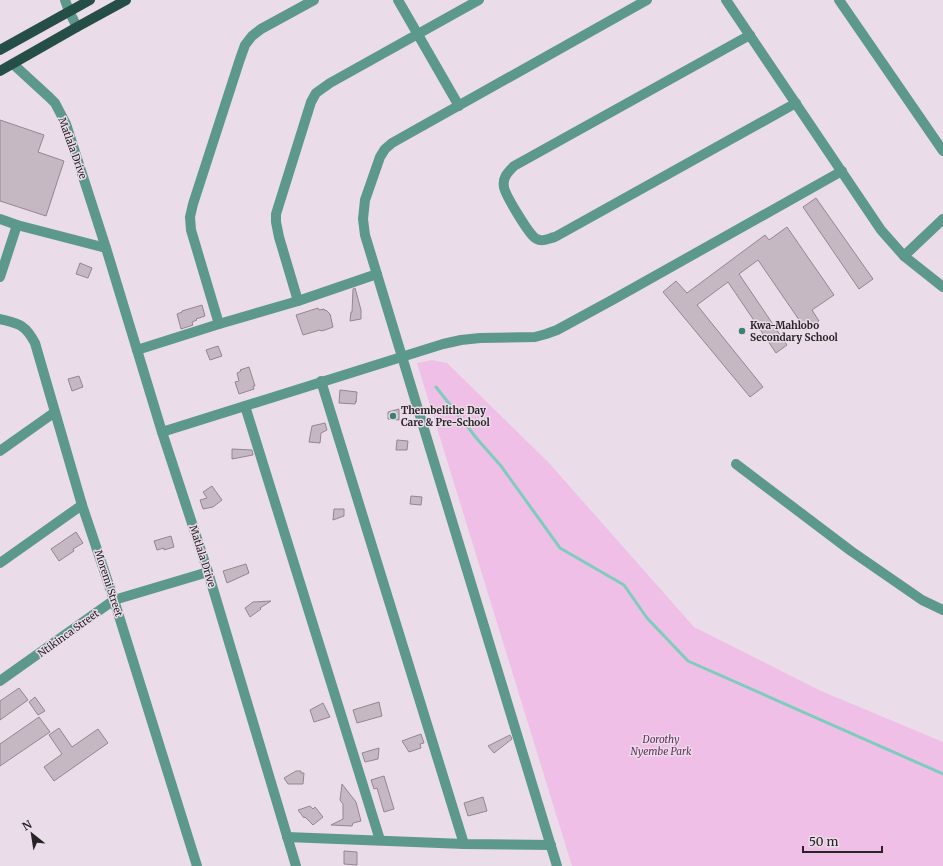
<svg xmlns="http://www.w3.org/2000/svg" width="943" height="866" font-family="Merriweather,serif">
  <rect width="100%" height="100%" fill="#eadce8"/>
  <polygon fill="#f0bfe7" points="432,360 447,363 549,463 694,627 821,691 943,742 943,866 572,866 417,363"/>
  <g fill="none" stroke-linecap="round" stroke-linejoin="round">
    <polyline stroke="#7dcdbd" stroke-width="3" points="436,387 478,440 501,466 560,548 624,585 647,618 688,661 943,774"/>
  </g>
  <g fill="#c6b8c3" stroke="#948792">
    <polygon points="0,120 44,135 38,152 64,161 46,216 0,201"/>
    <polygon points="816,198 873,279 859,289 803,207"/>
    <polygon points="787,227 834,295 812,310 819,321 806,330 758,260 739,274 787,345 776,353 728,282 697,305 763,387 750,397 663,292 676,281 687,293 765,235 769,240"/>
    <polygon points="80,263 92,268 88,278 76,274"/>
    <polygon points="355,288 361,310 361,319 350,321 351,312 352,312 353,289"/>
    <polygon points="202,305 205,316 196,319 197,320 192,322 193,325 181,329 177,314 182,312 182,311"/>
    <polygon points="318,308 319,310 324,309 325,311 326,310 330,314 333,327 325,330 321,331 320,330 303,335 296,315"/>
    <polygon points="218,346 222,356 210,360 206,350"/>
    <polygon points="249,367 255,386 253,386 254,389 239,394 235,382 239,381 237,373 241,371 240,370"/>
    <polygon points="79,376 83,387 72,391 68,379"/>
    <polygon points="340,390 357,392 356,402 356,401 355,404 339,403"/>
    <polygon points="399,409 399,420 388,419 388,412"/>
    <polygon points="325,423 327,430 321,433 320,443 309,442 312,426"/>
    <polygon points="397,440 408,441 407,450 396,450"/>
    <polygon points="232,449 252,450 253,455 232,459"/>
    <polygon points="212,486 222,500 213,507 203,509 200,500 207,498 203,492"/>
    <polygon points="411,496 422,497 421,505 410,504"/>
    <polygon points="334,509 344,509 344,516 333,520"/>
    <polygon points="76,532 83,543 73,549 74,551 59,561 51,549"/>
    <polygon points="171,536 174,547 164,550 164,548 157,550 154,541"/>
    <polygon points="246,564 249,573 227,583 223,571"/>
    <polygon points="271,601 260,608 261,609 250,617 245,608 253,602"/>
    <polygon points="19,688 28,700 0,720 0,701"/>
    <polygon points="35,697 45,711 38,715 29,702"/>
    <polygon points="379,702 382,716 357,723 353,710"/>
    <polygon points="323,703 330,717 314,722 310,710"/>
    <polygon points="39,717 50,732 0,766 0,744"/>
    <polygon points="59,728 72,747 98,729 108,743 54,781 44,767 62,754 49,735"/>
    <polygon points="421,734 424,743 420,744 421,748 409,752 402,741"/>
    <polygon points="510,735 512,739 494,753 488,746"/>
    <polygon points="379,748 378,759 365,762 362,753"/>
    <polygon points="296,771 301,771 301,773 304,773 303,784 288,784 284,778"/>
    <polygon points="384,776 394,809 384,812 377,788 374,789 371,780"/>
    <polygon points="342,784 356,802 361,821 353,823 352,826 331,825 343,819 343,804 340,800"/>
    <polygon points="483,797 487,811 468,816 464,803"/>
    <polygon points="310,806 313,809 315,807 323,817 313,825 305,817 304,818 298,810"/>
    <polygon points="344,851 357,852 357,865 344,864"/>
  </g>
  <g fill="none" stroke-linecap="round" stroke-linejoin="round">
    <g stroke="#5d988c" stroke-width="10">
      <polyline points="65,0 69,11 77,27"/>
      <polyline points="398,0 459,106"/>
      <polyline points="726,0 881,230 904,256 943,287"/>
      <polyline points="839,0 943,151"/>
      <path d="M750 35 514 166C508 172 502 178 504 187 505 195 528 232 534 237 534 238 539 240 540 240 544 241 550 238 555 237L796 103"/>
      <polyline points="13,64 49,97 55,103 66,124 106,248 162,432 208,572 296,866"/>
      <polyline points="0,219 17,225 106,248"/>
      <polyline points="904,256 943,219"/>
      <polyline points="0,277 17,225"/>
      <polyline points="298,301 279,237 276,222 276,214 311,102 316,93 330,83 479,0"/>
      <path d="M0 319C19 324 25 324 35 343L82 505 114 600 197 866"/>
      <polyline points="219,324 191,230 190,217 193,204 240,59 245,45 252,36 261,29 314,0"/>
      <polyline points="137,350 219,324 298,301 377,274"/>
      <polyline points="321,381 464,844"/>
      <polyline points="245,406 380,840"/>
      <polyline points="162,432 443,344 461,340 480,338 535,337 546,334 557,330 614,299 842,171"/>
      <polyline points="0,451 55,412"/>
      <polyline points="736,464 851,551 922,600 943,610"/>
      <polyline points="0,563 82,505"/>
      <polyline points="0,681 114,600 208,572"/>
      <polyline points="287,837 464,844 551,845"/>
      <polyline points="557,866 365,235 363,219 365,200 380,157 385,149 392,143 647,0"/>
    </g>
    <g stroke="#254e46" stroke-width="10">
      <polyline points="0,50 90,0"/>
      <polyline points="0,71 77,27 126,0"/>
    </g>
  </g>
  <g fill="#3c8073" stroke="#eadce8" stroke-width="1.5">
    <circle cx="742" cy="331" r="4"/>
    <circle cx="393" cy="416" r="4"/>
  </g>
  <g text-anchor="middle" stroke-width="3" stroke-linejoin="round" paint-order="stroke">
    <g font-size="10" fill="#282327" stroke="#eadce8">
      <text transform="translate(73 148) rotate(70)" y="4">Matlala Drive</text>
      <text transform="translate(203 556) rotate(72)" y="4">Matlala Drive</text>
      <text transform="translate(109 583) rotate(72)" y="4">Moremi Street</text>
      <text transform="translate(68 633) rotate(-36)" y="4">Ntikinca Street</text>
    </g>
    <g font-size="10" font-weight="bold" fill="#282327" stroke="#eadce8" text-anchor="start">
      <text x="750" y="329">Kwa-Mahlobo<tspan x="750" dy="12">Secondary School</tspan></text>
      <text x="401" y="414">Thembelithe Day<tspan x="401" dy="12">Care &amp; Pre-School</tspan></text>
    </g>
    <g font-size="10" font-style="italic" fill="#682c61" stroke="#eadce8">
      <text x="661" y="743">Dorothy<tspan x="661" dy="12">Nyembe Park</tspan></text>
    </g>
  </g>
  <g transform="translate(32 834) rotate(330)" stroke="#eadce8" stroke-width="3" paint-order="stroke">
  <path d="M0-3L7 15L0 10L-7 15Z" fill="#282327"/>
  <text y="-6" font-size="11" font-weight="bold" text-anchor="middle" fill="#282327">N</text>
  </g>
  <path d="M803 846v6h79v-6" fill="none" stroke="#282327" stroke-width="2"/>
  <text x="809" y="846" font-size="12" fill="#282327" stroke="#eadce8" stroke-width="3" paint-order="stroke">50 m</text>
</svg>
